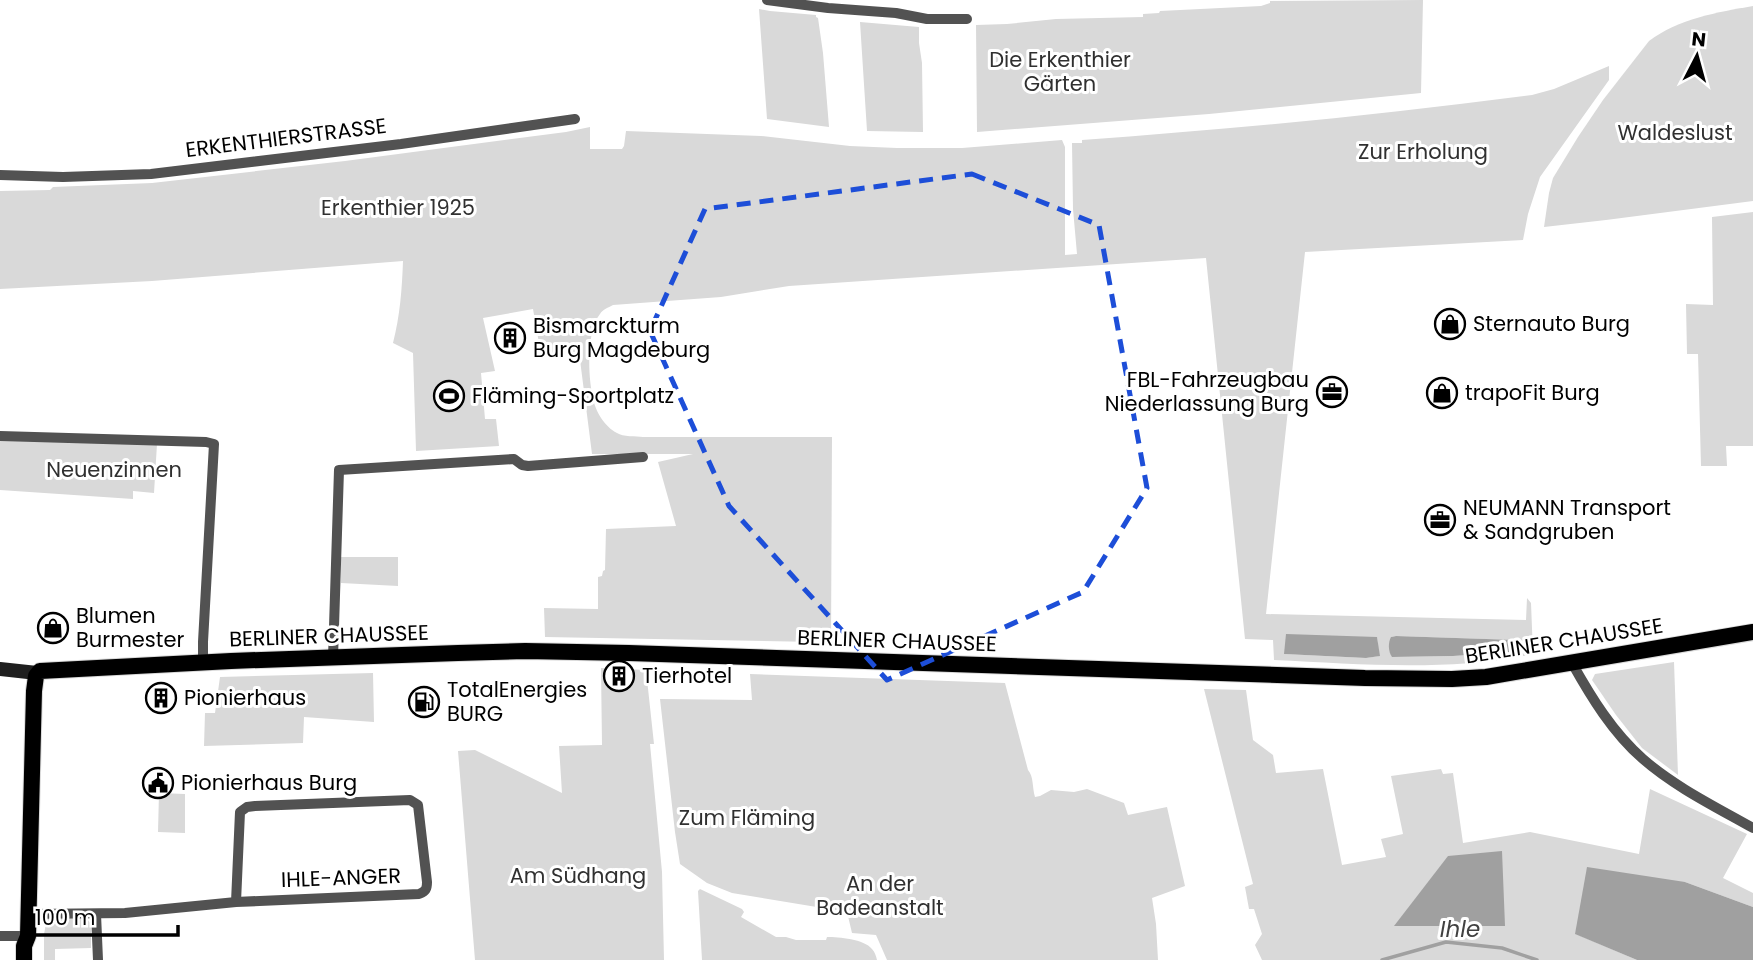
<svg xmlns="http://www.w3.org/2000/svg" width="1753" height="960" font-family="Poppins,sans-serif">
  <rect width="100%" height="100%" fill="#fff"/>
  <g fill="#d9d9d9" fill-rule="evenodd">
    <polygon points="1423,0 1421,93 1209,114 977,132 976,25 1007,24 1056,19 1143,17 1143,14 1159,13 1160,11 1261,6 1270,3 1270,1"/>
    <path d="M1753 6V201L1606 220 1544 227 1549 193 1553 178 1578 137 1603 100 1649 41C1678 19 1718 12 1753 6Z"/>
    <polygon points="759,9 770,11 816,15 816,17 818,18 823,53 829,127 767,119"/>
    <polygon points="860,22 919,27 919,43 922,63 923,132 867,131"/>
    <path d="M1609 66V80L1540 177 1528 214 1523 240 1305 252 1266 614 1526 620 1527 598 1531 603 1533 654C1448 672 1360 664 1274 660L1273 640 1245 639 1206 258 789 286 721 297 613 305C608 308 603 309 600 314 586 331 588 378 593 398 595 411 605 427 617 433 623 437 636 436 643 437H832L831 644 818 642 545 637 544 608 598 609V577L602 576 603 571 605 570 606 529 676 526 658 462 693 454H592L579 352 550 353 534 360 540 349 533 309 483 318 495 371 481 373 485 419H496L499 446 416 451 413 353 393 343C400 316 402 289 403 261L152 281 0 289V191L50 190 53 187 152 183 345 161 566 132 590 127V149H622L624 146 626 131 761 136 850 146 897 148H962L1062 140 1065 147V255L1077 254 1073 209 1072 143H1082V140C1232 129 1382 115 1532 95L1554 89ZM1396 636 1515 640 1519 650 1517 652 1454 656 1393 657 1391 637ZM1377 637 1379 656 1366 658 1284 654Z"/>
    <polygon points="1753,212 1753,446 1726,446 1727,466 1701,466 1698,354 1687,354 1686,304 1713,305 1712,217"/>
    <polygon points="0,439 157,444 154,493 133,491 133,499 0,490"/>
    <polygon points="341,557 398,557 398,586 341,583"/>
    <polygon points="1674,662 1678,775 1642,748 1616,715 1592,680 1595,674"/>
    <polygon points="601,668 646,670 654,744 650,744 662,872 664,960 475,960 458,751 475,750 562,793 559,746 602,745"/>
    <polygon points="373,673 374,722 304,717 303,743 204,746 205,713 215,713 220,677"/>
    <path d="M750 674 1005 683 1028 770C1034 777 1032 787 1035 797L1040 796 1051 790 1074 792 1087 789 1124 803 1128 815 1167 807 1185 886 1152 898 1156 924 1158 960H887L876 935 852 933 847 912 732 893 707 883 680 864 675 832 660 699 752 700Z"/>
    <polygon points="1204,689 1246,690 1253,740 1273,755 1276,773 1323,769 1342,865 1386,857 1381,839 1403,834 1391,776 1441,769 1443,774 1453,773 1463,843 1530,832 1639,854 1650,789 1747,834 1723,878 1753,893 1753,907 1685,882 1576,934 1637,960 1262,960 1255,945 1262,934 1254,909 1249,909 1245,887 1253,884"/>
    <polygon points="159,793 185,794 185,833 158,832"/>
    <path d="M700 889 742 909 744 912 741 917 776 937H786L796 940H826L827 937C839 937 864 939 872 949 875 952 876 956 877 960H702L698 891Z"/>
    <polygon points="83,918 87,919 91,924 91,948 55,949 55,960 44,960 44,934 47,919"/>
  </g>
  <g fill="#a0a0a0">
    <polygon points="1286,634 1377,637 1380,656 1366,658 1284,654"/>
    <path d="M1396 636 1516 640 1518 642 1519 650 1517 652 1453 656 1392 657C1388 651 1388 643 1391 637Z"/>
    <polygon points="1502,851 1505,926 1394,926 1448,856"/>
    <polygon points="1587,867 1685,882 1753,907 1753,960 1637,960 1575,934"/>
  </g>
  <g fill="none" stroke-linecap="round" stroke-linejoin="round">
    <polyline stroke="#a0a0a0" stroke-width="3.5" points="1382,960 1446,942 1502,948 1537,960"/>
    <g stroke="#dbdbdb" stroke-width="18">
      <polyline id="primary" points="24,960 24,946 28,936 34,691 36,676 40,671 231,661 458,653 525,651 629,653 1365,678 1452,679 1486,677 1753,632"/>
    </g>
    <g stroke="#525252" stroke-width="10">
      <polyline points="767,0 828,8 896,13 927,19 967,19"/>
      <polyline points="0,175 63,177 151,174 401,144 575,119"/>
      <polyline points="0,436 206,442 214,444 203,642 203,662"/>
      <polyline points="333,658 339,470 514,459 522,465 528,466 643,457"/>
      <path d="M1572 663C1591 697 1613 733 1643 759 1675 787 1716 807 1753 828"/>
      <path d="M29 914 125 913 236 902 419 894C426 891 427 889 427 882L418 805 410 800 255 806 247 807 240 812 236 902"/>
      <polyline points="96,914 98,960"/>
      <polyline points="0,936 28,936"/>
    </g>
    <polyline stroke="#1f1f1f" stroke-width="14" points="0,669 37,673"/>
    <use href="#primary" stroke="#000" stroke-width="16"/>
  </g>
  <path fill="none" stroke="#1d4ed8" stroke-width="5" stroke-dasharray="14 9" stroke-linejoin="round" d="M972 174 1099 225 1147 488 1083 592 887 680 729 506 650 331 705 209Z"/>
  <defs>
    <g id="shop-ring" transform="scale(1.575)"><circle r="9.5" fill="#fff" stroke="#000" stroke-width="1.5"/><path d="M-5-2.5h2.3a2.7 3.5 0 0 1 5.4 0H5L5.5 6h-11ZM-1.5-2.5h3a1.5 2.3 0 0 0-3 0Z" fill="#000"/></g>
    <g id="building-ring" transform="scale(1.575)"><circle r="9.5" fill="#fff" stroke="#000" stroke-width="1.5"/><path d="M-4-6H4V6H1V3H-1V6H-4ZM-2.5-4.3h1.7v1.8h-1.7ZM.8-4.3h1.7v1.8H.8ZM-2.5-1h1.7V.8h-1.7ZM.8-1h1.7V.8H.8Z" fill="#000"/></g>
    <g id="office-ring" transform="scale(1.575)"><circle r="9.5" fill="#fff" stroke="#000" stroke-width="1.5"/><path d="M-6-3h4V-5.5h4V-3h4V5H-6ZM-1-4.5V-3h2v-1.5ZM-6 0V1H6V0Z" fill="#000"/></g>
    <g id="stadium-ring" transform="scale(1.575)"><circle r="9.5" fill="#fff" stroke="#000" stroke-width="1.5"/><path d="M0-5a6.5 5 0 1 0 0 10a6.5 5 0 1 0 0-10ZM-3.5-1.8h7v3.6h-7Z" fill="#000"/></g>
    <g id="fuel-ring" transform="scale(1.575)"><circle r="9.5" fill="#fff" stroke="#000" stroke-width="1.5"/><path d="M-5.5-6h7V0h2V4h1.3V-2.5L3-4.5l.8-.8L6-3V5H2.5V1h-1V6h-7ZM-4.2-4.7v3.2H.2V-4.7Z" fill="#000"/></g>
    <g id="civic-ring" transform="scale(1.575)"><circle r="9.5" fill="#fff" stroke="#000" stroke-width="1.5"/><path d="M-.6-6.5H3V-4.5H.6V-3L4-1V1h2V6H-6V1h2V-1L-.6-3ZM-1.2 2.5V6h2.4V2.5Z" fill="#000"/></g>
  </defs>
  <g fill-rule="evenodd">
    <use href="#shop-ring" x="1450" y="324"/>
    <use href="#building-ring" x="510" y="338"/>
    <use href="#office-ring" x="1332" y="392"/>
    <use href="#shop-ring" x="1442" y="393"/>
    <use href="#stadium-ring" x="449" y="396"/>
    <use href="#office-ring" x="1440" y="520"/>
    <use href="#shop-ring" x="53" y="628"/>
    <use href="#building-ring" x="619" y="676"/>
    <use href="#building-ring" x="161" y="698"/>
    <use href="#fuel-ring" x="424" y="702"/>
    <use href="#civic-ring" x="158" y="783"/>
  </g>
  <g text-anchor="middle" stroke-width="6" stroke-linejoin="round" paint-order="stroke">
    <g font-size="21" fill="#303030" stroke="#fff">
      <text x="1060" y="67">Die Erkenthier<tspan x="1060" dy="24">Gärten</tspan></text>
      <text x="1675" y="140">Waldeslust</text>
      <text x="1423" y="159">Zur Erholung</text>
      <text x="398" y="215">Erkenthier 1925</text>
      <text x="114" y="477">Neuenzinnen</text>
      <text x="747" y="825">Zum Fläming</text>
      <text x="578" y="883">Am Südhang</text>
      <text x="880" y="891">An der<tspan x="880" dy="24">Badeanstalt</tspan></text>
    </g>
    <g font-size="21" fill="#000" stroke="#fff">
      <text transform="translate(286 138) rotate(-7)" y="7">ERKENTHIERSTRASSE</text>
      <text transform="translate(329 636) rotate(-2)" y="7">BERLINER CHAUSSEE</text>
      <text transform="translate(897 641) rotate(2)" y="7">BERLINER CHAUSSEE</text>
      <text transform="translate(1564 641) rotate(-9)" y="7">BERLINER CHAUSSEE</text>
      <text transform="translate(341 878) rotate(-2)" y="7">IHLE-ANGER</text>
    </g>
    <g font-size="21" fill="#000" stroke="#fff" text-anchor="start">
      <text x="1473" y="331">Sternauto Burg</text>
      <text x="533" y="333">Bismarckturm<tspan x="533" dy="24">Burg Magdeburg</tspan></text>
      <text x="1309" y="387" text-anchor="end">FBL-Fahrzeugbau<tspan x="1309" dy="24">Niederlassung Burg</tspan></text>
      <text x="1465" y="400">trapoFit Burg</text>
      <text x="472" y="403">Fläming-Sportplatz</text>
      <text x="1463" y="515">NEUMANN Transport<tspan x="1463" dy="24">&amp; Sandgruben</tspan></text>
      <text x="76" y="623">Blumen<tspan x="76" dy="24">Burmester</tspan></text>
      <text x="642" y="683">Tierhotel</text>
      <text x="447" y="697">TotalEnergies<tspan x="447" dy="24">BURG</tspan></text>
      <text x="184" y="705">Pionierhaus</text>
      <text x="181" y="790">Pionierhaus Burg</text>
    </g>
    <g font-size="23" font-style="italic" fill="#414141" stroke="#fff">
      <text x="1460" y="937">Ihle</text>
    </g>
  </g>
  <g transform="translate(1697 56) rotate(6)" stroke="#ffffff" stroke-width="5" paint-order="stroke">
  <path d="M0-5L12 26L0 18L-12 26Z" fill="#000000"/>
  <text y="-10" font-size="19" font-weight="bold" text-anchor="middle" fill="#000000">N</text>
  </g>
  <path d="M24 925v10h154v-10" fill="none" stroke="#000000" stroke-width="3.5"/>
  <text x="35" y="925" font-size="21" fill="#000000" stroke="#ffffff" stroke-width="5" paint-order="stroke">100 m</text>
</svg>
